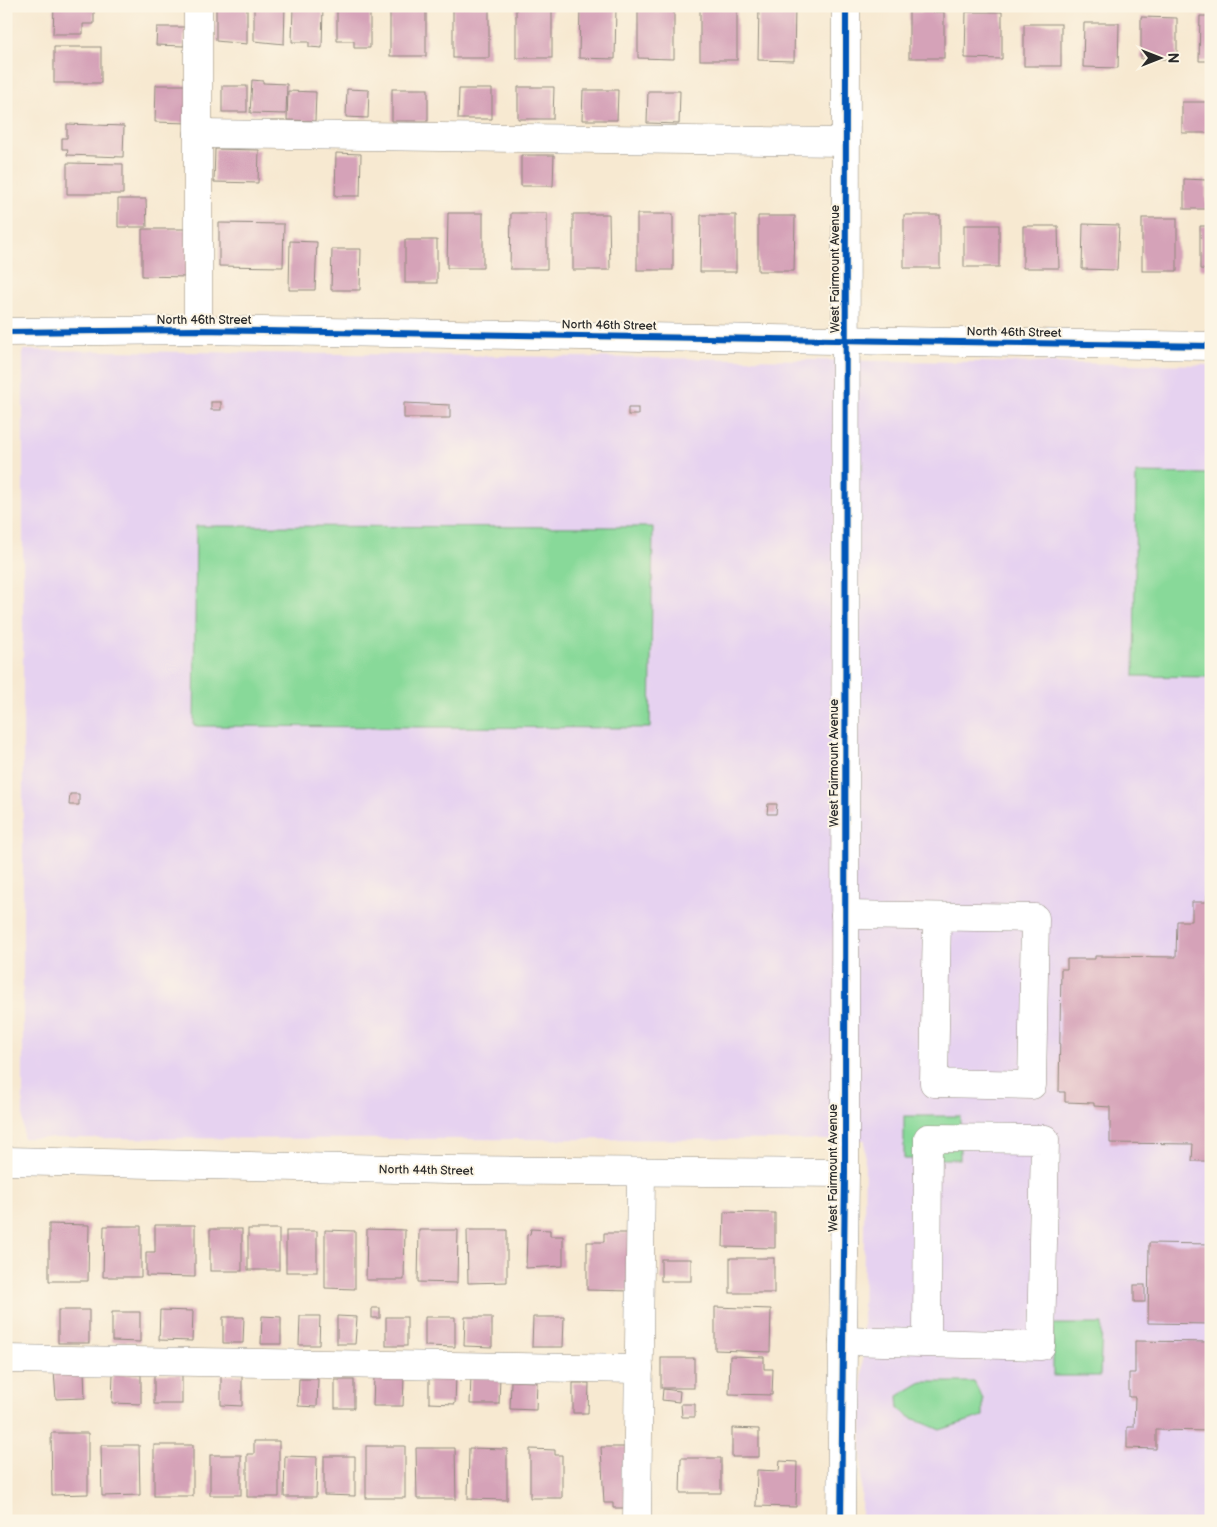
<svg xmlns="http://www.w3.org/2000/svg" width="1217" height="1527" font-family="'Balsamiq Sans',sans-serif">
  <rect width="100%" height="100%" fill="#fcf5e5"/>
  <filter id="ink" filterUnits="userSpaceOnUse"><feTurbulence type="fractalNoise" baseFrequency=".02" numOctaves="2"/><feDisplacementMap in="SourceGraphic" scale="10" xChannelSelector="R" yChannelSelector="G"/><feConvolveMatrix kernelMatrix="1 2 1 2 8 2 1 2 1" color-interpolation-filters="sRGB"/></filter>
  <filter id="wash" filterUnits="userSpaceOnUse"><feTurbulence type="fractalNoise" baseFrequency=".0096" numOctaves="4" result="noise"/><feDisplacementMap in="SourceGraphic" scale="20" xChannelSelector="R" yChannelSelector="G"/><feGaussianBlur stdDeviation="1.12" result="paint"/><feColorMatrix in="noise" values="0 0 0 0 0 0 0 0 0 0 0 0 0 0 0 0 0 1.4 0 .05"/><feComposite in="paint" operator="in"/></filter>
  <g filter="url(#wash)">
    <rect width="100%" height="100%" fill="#f7e9d1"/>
    <polygon fill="#e6d2f0" points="23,350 1211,365 1211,1521 861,1521 865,1140 23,1138"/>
    <g fill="#88d999" stroke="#5a8262">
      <polygon points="1136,473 1211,474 1211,677 1134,676"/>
      <polygon points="196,526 653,527 650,728 194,726"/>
      <rect x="904" y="1116" width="56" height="43"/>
      <polygon points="1053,1324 1102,1324 1100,1376 1053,1376"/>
      <polygon points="922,1382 974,1382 983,1399 983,1416 940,1430 910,1417 899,1409 898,1396"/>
    </g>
    <g id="blocks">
      <g fill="#d5a2b8">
        <polygon points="54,6 94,6 94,24 83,24 83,34 53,34"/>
        <polygon points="216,6 247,6 247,44 216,41"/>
        <polygon points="254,6 285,6 284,44 254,41"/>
        <polygon points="293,6 323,6 322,48 309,47 309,42 292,42"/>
        <polygon points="337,6 370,6 370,48 354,48 354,41 337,41"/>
        <rect x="390" y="6" width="36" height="50"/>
        <rect x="453" y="6" width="36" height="52"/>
        <rect x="516" y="6" width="36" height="52"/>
        <polygon points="580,6 616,6 615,59 579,58"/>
        <polygon points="638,6 674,6 674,59 638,58"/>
        <rect x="700" y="6" width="37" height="54"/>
        <polygon points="759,6 795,6 794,61 758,60"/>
        <rect x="909" y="12" width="35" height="46"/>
        <polygon points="966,12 1002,12 1002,59 965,58"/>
        <polygon points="1200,16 1211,16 1211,61 1199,61"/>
        <polygon points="1141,17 1177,18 1177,59 1141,59"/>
        <polygon points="1084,23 1119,23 1118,68 1083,67"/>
        <rect x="1024" y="24" width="37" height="42"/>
        <polygon points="157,27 185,27 184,46 156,45"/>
        <rect x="54" y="47" width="47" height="36"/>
        <polygon points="252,80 263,81 263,83 287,84 286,114 250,113"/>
        <polygon points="156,85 189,85 189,123 155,122"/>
        <rect x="222" y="86" width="25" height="26"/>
        <polygon points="518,87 554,87 553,119 518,119"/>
        <polygon points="347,89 369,90 368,118 346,117"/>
        <rect x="392" y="89" width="36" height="32"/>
        <polygon points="459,89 492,89 492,119 458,119"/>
        <polygon points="583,90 618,90 617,120 582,120"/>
        <polygon points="288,91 316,92 315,121 287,120"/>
        <polygon points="648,91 680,91 679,124 647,123"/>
        <rect x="1182" y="102" width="29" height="31"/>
        <polygon points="67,124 124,126 123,157 67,155 68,149 62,149 62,138 67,138"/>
        <polygon points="215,149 259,150 258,183 214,182"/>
        <polygon points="336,153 361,154 360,196 335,196"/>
        <polygon points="521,155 554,155 553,186 521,186"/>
        <polygon points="67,163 123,164 123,194 67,194"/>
        <polygon points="1184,179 1206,180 1206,209 1184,209"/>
        <polygon points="118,199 146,199 147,227 118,227"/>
        <polygon points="448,213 483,213 483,268 447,268"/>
        <polygon points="511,213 547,213 547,269 510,269"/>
        <polygon points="573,214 609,214 610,270 573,270"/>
        <rect x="637" y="214" width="36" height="56"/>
        <polygon points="701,215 736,215 736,272 700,272"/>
        <rect x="904" y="215" width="36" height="53"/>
        <polygon points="758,216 795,216 794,271 758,271"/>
        <rect x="1142" y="218" width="35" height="53"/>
        <polygon points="219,223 284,224 283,267 219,266"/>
        <polygon points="1083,224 1119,225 1117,270 1082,269"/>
        <rect x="964" y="225" width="35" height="42"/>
        <polygon points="1023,226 1058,226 1059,268 1023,268"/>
        <polygon points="1200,226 1211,226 1211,270 1200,269"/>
        <polygon points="142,229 187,229 187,277 142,276"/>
        <rect x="405" y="240" width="32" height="43"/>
        <polygon points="290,241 317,242 315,290 289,290"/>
        <polygon points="332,249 361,249 360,290 331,290"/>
        <rect x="211" y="402" width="10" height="8"/>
        <polygon points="404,403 450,405 450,418 404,418"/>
        <rect x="628" y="408" width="10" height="7"/>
        <polygon points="70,794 79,794 79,805 69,805"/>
        <polygon points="768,804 777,804 776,814 767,814"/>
        <polygon points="1207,895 1211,895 1211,1161 1192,1161 1193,1144 1110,1143 1110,1107 1094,1106 1094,1103 1065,1102 1065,1092 1059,1092 1061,969 1067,969 1067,959 1095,959 1095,956 1176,957 1177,921 1192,921 1192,902 1207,902"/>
        <polygon points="724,1212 775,1213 775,1248 723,1247"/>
        <polygon points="49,1224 89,1225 88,1281 49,1281"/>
        <polygon points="155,1225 195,1225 195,1277 146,1276 146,1252 155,1252"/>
        <polygon points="104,1226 141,1226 141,1277 103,1277"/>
        <rect x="210" y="1229" width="32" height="42"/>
        <rect x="248" y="1229" width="31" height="41"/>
        <polygon points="367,1229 405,1230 404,1280 366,1280"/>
        <polygon points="531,1229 550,1230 550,1236 563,1236 563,1266 526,1268 527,1235 530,1234"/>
        <polygon points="325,1230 355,1231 355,1289 325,1288"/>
        <polygon points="419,1230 458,1230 457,1283 418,1282"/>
        <polygon points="467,1230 507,1230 507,1282 468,1283"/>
        <rect x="286" y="1231" width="31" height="41"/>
        <polygon points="604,1233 632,1233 631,1291 587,1290 587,1242 604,1242"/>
        <polygon points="1149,1243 1211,1244 1211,1324 1148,1323"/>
        <rect x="730" y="1258" width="44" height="35"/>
        <rect x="661" y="1259" width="30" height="22"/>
        <rect x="1134" y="1285" width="11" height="17"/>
        <polygon points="715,1307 771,1309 770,1352 715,1350"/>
        <rect x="372" y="1308" width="8" height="10"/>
        <rect x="58" y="1310" width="31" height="33"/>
        <polygon points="160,1310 193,1311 192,1341 159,1340"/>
        <polygon points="112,1312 140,1312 140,1342 112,1341"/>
        <polygon points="262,1316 281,1317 281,1344 261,1344"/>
        <polygon points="300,1316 320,1316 319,1345 299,1345"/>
        <polygon points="337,1316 357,1317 355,1344 337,1344"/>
        <polygon points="223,1317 244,1317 243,1343 223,1343"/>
        <rect x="386" y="1317" width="21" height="29"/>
        <polygon points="425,1317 455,1317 455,1347 425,1346"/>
        <polygon points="465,1317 492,1317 492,1347 464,1346"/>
        <polygon points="533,1317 564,1317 563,1347 532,1347"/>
        <polygon points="1135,1341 1211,1342 1211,1431 1156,1430 1156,1449 1127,1448 1127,1427 1134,1427 1135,1397 1129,1397 1129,1373 1135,1373"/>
        <polygon points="730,1356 764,1357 764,1369 773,1369 772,1395 729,1394"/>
        <rect x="661" y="1358" width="33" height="30"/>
        <polygon points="84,1370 85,1398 56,1399 54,1371"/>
        <polygon points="113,1374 141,1375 141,1404 112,1403"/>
        <rect x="154" y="1374" width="28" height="30"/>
        <polygon points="221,1375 242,1375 242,1406 221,1405"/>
        <polygon points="471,1375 500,1376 499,1404 470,1404"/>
        <polygon points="429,1376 456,1376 455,1404 429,1403"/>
        <polygon points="374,1377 404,1377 403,1406 373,1406"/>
        <polygon points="299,1379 318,1379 317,1407 298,1406"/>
        <rect x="335" y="1380" width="19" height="28"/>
        <polygon points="511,1381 537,1382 536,1410 510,1409"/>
        <polygon points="573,1383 589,1383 588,1413 573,1413"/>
        <polygon points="663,1389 680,1391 679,1402 662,1400"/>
        <polygon points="681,1404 695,1404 695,1417 682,1417"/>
        <polygon points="732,1428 759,1429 759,1457 732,1457"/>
        <polygon points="51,1433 88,1433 88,1494 52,1495"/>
        <polygon points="254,1441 279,1441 279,1497 247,1497 247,1454 254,1454"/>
        <polygon points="101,1445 139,1445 140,1495 102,1496"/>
        <rect x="154" y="1445" width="39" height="51"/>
        <rect x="366" y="1446" width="39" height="52"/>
        <polygon points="601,1447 633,1447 631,1508 613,1508 613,1503 604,1503"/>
        <polygon points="416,1448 455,1448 456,1499 417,1499"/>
        <polygon points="469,1448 507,1449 507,1500 468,1499"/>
        <polygon points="530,1449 555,1450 555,1455 562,1455 562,1498 530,1498"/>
        <rect x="210" y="1455" width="31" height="40"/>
        <polygon points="285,1456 317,1457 316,1497 284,1497"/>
        <polygon points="324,1456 355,1456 355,1496 324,1495"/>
        <polygon points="681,1458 721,1458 721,1493 680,1493"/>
        <polygon points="780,1461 797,1462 796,1507 756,1506 757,1470 779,1471"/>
      </g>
    </g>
  </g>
  <g filter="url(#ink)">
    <use href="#blocks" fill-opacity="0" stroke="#918a7e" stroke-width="1"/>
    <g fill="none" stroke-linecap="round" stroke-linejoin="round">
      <g stroke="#918a7e" stroke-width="29">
        <g id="minor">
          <polyline points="198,6 198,330"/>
          <polyline points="198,134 846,142"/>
          <polyline points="6,332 198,330 1211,346"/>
          <polyline points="845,915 1035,918 1032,1085 934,1083 937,917"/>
          <polyline points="6,1161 448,1170 845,1173"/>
          <polyline points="843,1341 1041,1346 1045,1139 928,1138 927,1343"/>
          <polyline points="6,1359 639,1369"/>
          <polyline points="637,1521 641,1172"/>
          <polyline points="841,1521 845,1173 846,6"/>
        </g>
      </g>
      <use href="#minor" stroke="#fff" stroke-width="28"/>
      <g stroke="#fcf5e5" stroke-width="9">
        <g id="cycleway">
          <polyline points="6,332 198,330 1211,346"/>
          <polyline points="841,1521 845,1173 846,6"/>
        </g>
      </g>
      <use href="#cycleway" stroke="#0057b8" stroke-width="6"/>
    </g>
  </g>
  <g text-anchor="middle" stroke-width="4" stroke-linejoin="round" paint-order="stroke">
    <g font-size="12" fill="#2b2b2b" stroke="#fcf5e5">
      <text transform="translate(835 269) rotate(-90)" y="4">West Fairmount Avenue</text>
      <text x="204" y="324">North 46th Street</text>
      <text transform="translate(609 325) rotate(1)" y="4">North 46th Street</text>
      <text transform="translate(1014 332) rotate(1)" y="4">North 46th Street</text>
      <text transform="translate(834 763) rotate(-90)" y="4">West Fairmount Avenue</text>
      <text transform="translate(833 1168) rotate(-90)" y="4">West Fairmount Avenue</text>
      <text transform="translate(426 1170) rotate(1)" y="4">North 44th Street</text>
    </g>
  </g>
  <rect width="1217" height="1527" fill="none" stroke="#fcf5e5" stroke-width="25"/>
  <g transform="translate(1160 58) rotate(90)" stroke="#fcf5e5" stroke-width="4" paint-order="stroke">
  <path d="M0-4L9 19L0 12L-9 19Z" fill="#2b2b2b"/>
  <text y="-8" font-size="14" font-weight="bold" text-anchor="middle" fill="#2b2b2b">N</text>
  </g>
</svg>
